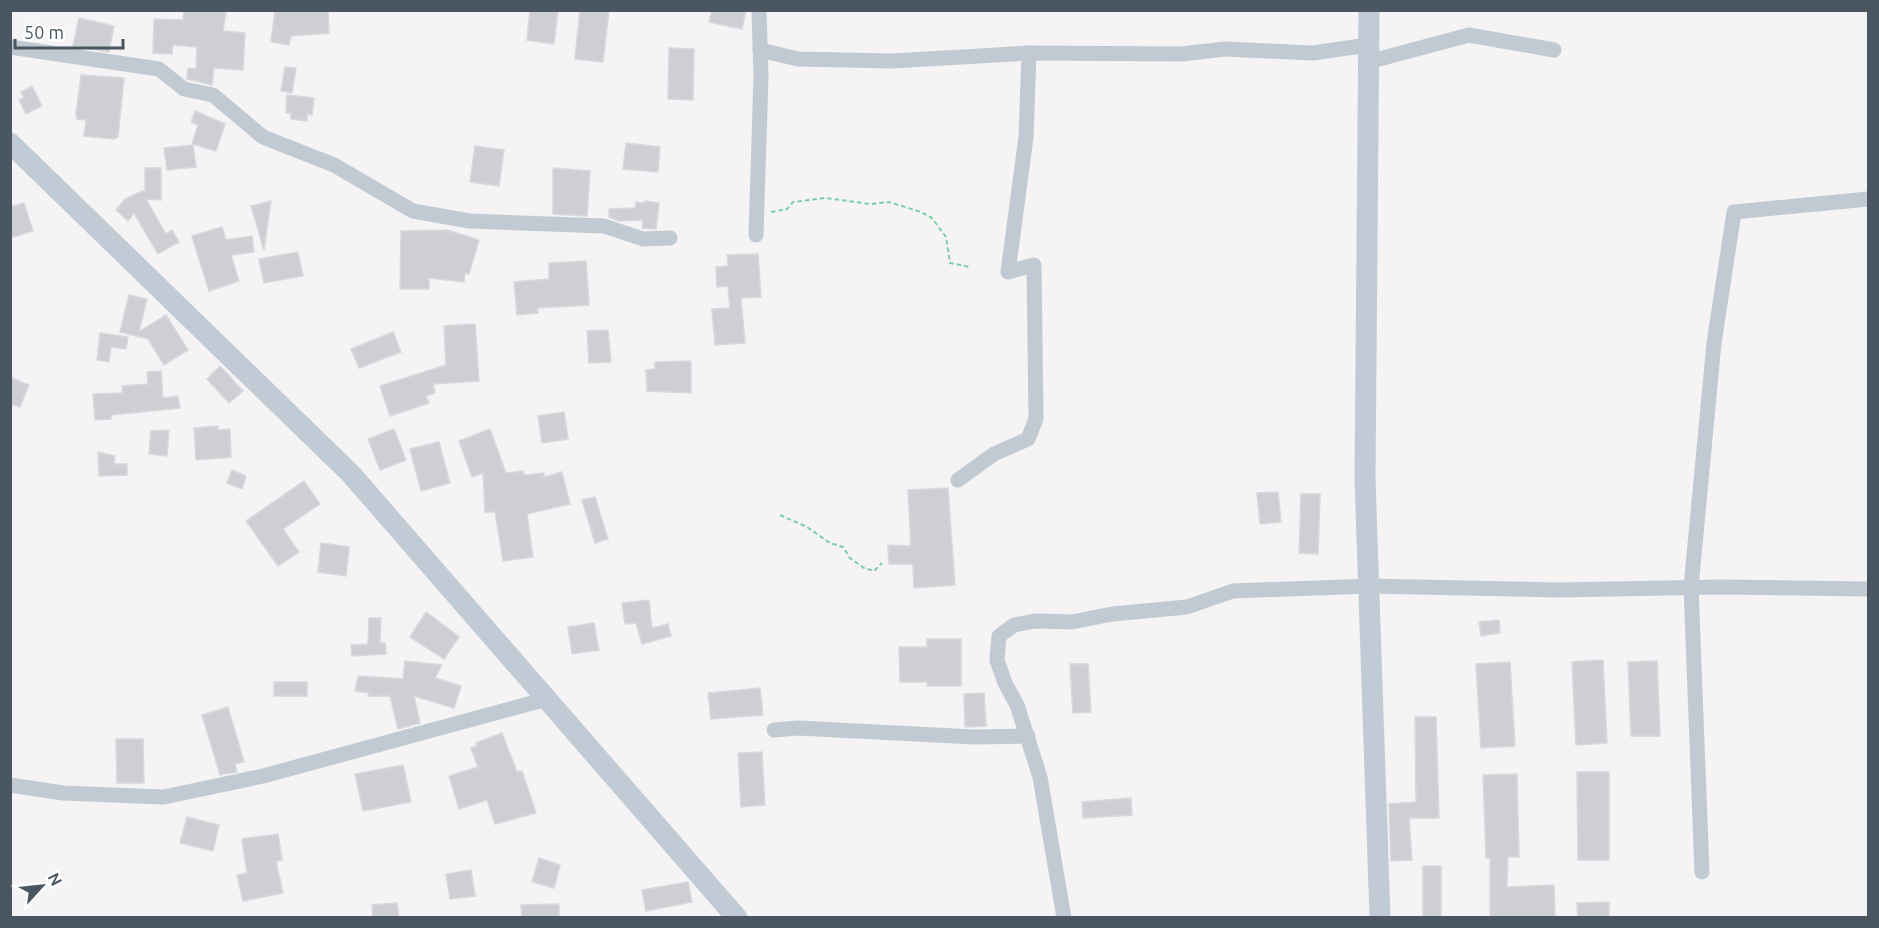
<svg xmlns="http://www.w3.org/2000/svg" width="1879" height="928" font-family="Ubuntu,sans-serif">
  <rect width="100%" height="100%" fill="#f5f3f3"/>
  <g fill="#cdcfd5" stroke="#d7d9de" stroke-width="1.5">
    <polygon points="184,10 226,12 223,31 245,33 243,70 214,68 212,85 187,79 188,68 196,69 197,47 173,45 172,54 153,53 154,19 183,20"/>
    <polygon points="275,10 328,10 329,33 291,36 289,45 271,42"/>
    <polygon points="530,10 558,10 554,44 527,40"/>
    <polygon points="580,10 609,10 603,62 575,59"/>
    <polygon points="712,10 746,10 742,29 709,22"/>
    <polygon points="79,18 114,26 109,52 73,46"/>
    <polygon points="669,48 694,49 693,100 668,99"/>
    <polygon points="285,67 296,68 292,93 281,91"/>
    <polygon points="81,75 124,78 118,137 114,139 84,136 86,120 77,119 76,114"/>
    <polygon points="32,86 42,106 26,114 19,100 24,97 21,92"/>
    <polygon points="287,95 314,98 312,115 307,114 307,121 291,119 291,113 286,113"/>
    <polygon points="195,111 225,124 216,151 192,144 198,125 191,122"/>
    <polygon points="626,143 660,147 658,172 623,169"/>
    <polygon points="193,145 196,167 167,170 164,148"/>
    <polygon points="475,146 504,150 499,186 470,182"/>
    <polygon points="145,168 161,168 161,200 146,199 166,234 172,230 179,242 158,254 134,213 128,221 116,210 125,199 145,190"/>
    <polygon points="553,168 590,171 587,216 553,214"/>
    <polygon points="271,201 264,250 251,206"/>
    <polygon points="645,201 659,203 656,229 642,228 643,220 619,221 609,217 609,209 635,208 636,202 644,203"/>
    <polygon points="24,203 33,231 10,238 10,207"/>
    <polygon points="222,227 226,240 252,236 254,252 231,255 239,281 209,291 192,236"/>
    <polygon points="447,230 479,240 469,274 465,273 464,282 429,278 429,289 400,289 401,231"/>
    <polygon points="298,252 303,276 264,283 259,259"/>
    <polygon points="758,254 761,297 741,298 745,343 715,345 712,309 730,308 728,286 717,287 716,267 728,266 727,255"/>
    <polygon points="586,261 589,305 537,308 538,313 517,315 514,282 549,279 549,263"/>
    <polygon points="129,295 147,299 139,332 166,315 188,350 164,365 148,339 120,332"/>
    <polygon points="475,324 479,381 433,384 435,393 426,396 429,403 390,416 380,386 446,365 444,326"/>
    <polygon points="608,330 611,362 589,363 587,331"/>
    <polygon points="393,332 401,352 359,368 351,349"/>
    <polygon points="100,333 128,337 126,349 111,347 109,362 97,360"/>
    <polygon points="691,361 691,393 647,391 646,370 655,369 655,362"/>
    <polygon points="220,366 243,391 229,403 207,379"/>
    <polygon points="161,371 163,398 178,396 180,408 111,415 111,419 95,420 93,394 122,393 122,386 148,384 147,372"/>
    <polygon points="10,377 29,385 20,407 10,404"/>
    <polygon points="564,412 568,439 542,443 538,416"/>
    <polygon points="218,426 218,430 230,429 231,457 196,460 194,428"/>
    <polygon points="394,429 406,460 380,470 368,439"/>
    <polygon points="490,429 506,473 523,471 524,475 544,473 544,477 562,472 570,504 527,514 533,557 503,561 495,512 485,512 483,473 472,477 459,441"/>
    <polygon points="169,430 167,456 149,454 151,431"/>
    <polygon points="439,442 450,483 421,491 410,449"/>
    <polygon points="98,452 115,456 114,464 127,464 127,475 99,476"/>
    <polygon points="232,470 246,476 242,489 227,483"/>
    <polygon points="304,481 320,504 283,529 299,552 278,566 246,521"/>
    <polygon points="948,488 955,585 914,588 913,564 889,564 888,545 911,546 908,490"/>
    <polygon points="1278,492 1281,522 1260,524 1257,493"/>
    <polygon points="1301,494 1320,494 1318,554 1299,553"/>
    <polygon points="595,497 608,539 595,543 582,500"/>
    <polygon points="321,543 349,547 346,576 318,572"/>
    <polygon points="649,600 652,628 668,624 671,636 642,644 636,623 625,624 622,603"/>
    <polygon points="426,612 459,637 444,659 410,637"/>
    <polygon points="369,618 381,618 380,643 385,643 386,654 352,656 351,645 368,644"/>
    <polygon points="1499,620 1500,633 1481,636 1479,622"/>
    <polygon points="594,623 599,650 572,654 568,627"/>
    <polygon points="927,639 961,639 961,686 927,686 927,682 900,682 899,647 927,647"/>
    <polygon points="1603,660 1607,743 1576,745 1572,662"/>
    <polygon points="405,661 442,665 435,678 461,686 454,708 414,696 420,723 398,729 390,696 368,696 369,693 355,691 358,676 403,679"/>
    <polygon points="1657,661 1660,736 1631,736 1628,662"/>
    <polygon points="1510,662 1515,746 1481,748 1476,664"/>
    <polygon points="1070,664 1088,664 1091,712 1073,713"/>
    <rect x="274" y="682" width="33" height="14"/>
    <polygon points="760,688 763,715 711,719 708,693"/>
    <polygon points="984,693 986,726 965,727 964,694"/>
    <polygon points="228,707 244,762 235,764 237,772 220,775 202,715"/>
    <polygon points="1415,717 1436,717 1439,818 1409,818 1412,860 1391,861 1389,804 1416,802"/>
    <polygon points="502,733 517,772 522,771 536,813 495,824 487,800 459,809 449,776 478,767 471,748 477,746 476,743"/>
    <polygon points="116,739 143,739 144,783 117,783"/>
    <polygon points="762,752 765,805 741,807 738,753"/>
    <polygon points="403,765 411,802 363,811 355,774"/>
    <polygon points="1577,772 1609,772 1609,860 1578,860"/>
    <polygon points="1517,774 1519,857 1508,857 1507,887 1554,885 1555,918 1490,918 1490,858 1486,858 1483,775"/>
    <polygon points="1131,798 1132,815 1083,818 1082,802"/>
    <polygon points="187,817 219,825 213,851 180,843"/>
    <polygon points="278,834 282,860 276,861 283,893 243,901 237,875 247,873 242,839"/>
    <polygon points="539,858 560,865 554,888 532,882"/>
    <rect x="1423" y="866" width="18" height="52"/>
    <polygon points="471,870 475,896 450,899 446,874"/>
    <polygon points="688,882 692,902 646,911 642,890"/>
    <polygon points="1609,902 1609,918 1578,918 1577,903"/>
    <polygon points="397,903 399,918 373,918 372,905"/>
    <polygon points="559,904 559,918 522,918 521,905"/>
  </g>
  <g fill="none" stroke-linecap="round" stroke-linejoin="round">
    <g stroke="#7ad0a6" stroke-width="2" stroke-dasharray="4.5 3" stroke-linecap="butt">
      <polyline points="771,212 787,209 793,202 825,198 871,204 889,202 921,212 932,218 946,237 950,263 970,267"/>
      <polyline points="780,515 807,527 830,543 843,547 850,558 864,568 874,571 882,563"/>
    </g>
    <g stroke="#c1cad2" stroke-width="15">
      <polyline points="10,47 159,69 184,89 213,95 263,137 334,165 413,211 469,221 604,226 643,239 670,238"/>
      <polyline points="760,50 798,59 892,61 1029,53 1182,54 1225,49 1313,53 1368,45"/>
      <polyline points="1368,62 1469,35 1554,50"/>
      <polyline points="756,235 761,76 759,10"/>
      <polyline points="958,480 994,454 1028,439 1036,419 1034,265 1008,272 1026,137 1029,53"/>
      <polyline points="774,730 798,728 974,737 1028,736"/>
      <polyline points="10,785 63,793 164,797 263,776 547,699"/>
      <polyline points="1702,872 1691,587 1714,343 1734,212 1868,199"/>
      <polyline points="1064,918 1040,777 1017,705 1005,683 997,660 999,636 1014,625 1035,621 1072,622 1112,614 1187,607 1233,591 1369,586 1558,590 1720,587 1868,589"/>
    </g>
    <g stroke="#c1cbd6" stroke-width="21">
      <polyline points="1369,10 1365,479 1380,918"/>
      <polyline points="10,143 351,474 737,918"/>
    </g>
  </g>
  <rect width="1879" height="928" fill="none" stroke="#4a5661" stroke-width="24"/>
  <g transform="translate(42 886) rotate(63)" stroke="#ffffff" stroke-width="4.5" paint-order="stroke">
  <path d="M0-4.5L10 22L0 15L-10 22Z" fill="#4a5661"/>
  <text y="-9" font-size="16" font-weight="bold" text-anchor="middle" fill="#4a5661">N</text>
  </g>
  <path d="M15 39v9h108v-9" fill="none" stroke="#4a5661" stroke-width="3"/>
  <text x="24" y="39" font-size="18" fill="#4a5661" stroke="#ffffff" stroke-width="4.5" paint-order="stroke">50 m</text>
</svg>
